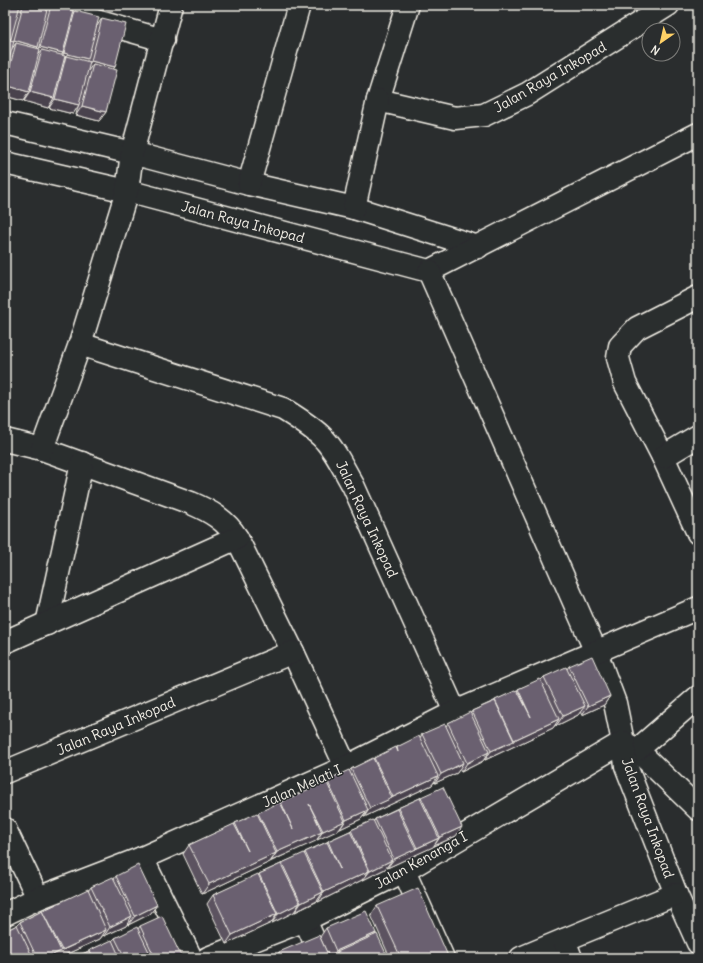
<svg xmlns="http://www.w3.org/2000/svg" width="703" height="963" font-family="Delius,sans-serif">
  <rect width="100%" height="100%" fill="#2a2d2e"/>
  <filter id="ink" filterUnits="userSpaceOnUse"><feTurbulence type="fractalNoise" baseFrequency=".025" numOctaves="2"/><feDisplacementMap in="SourceGraphic" scale="8" xChannelSelector="R" yChannelSelector="G"/><feConvolveMatrix kernelMatrix="1 2 1 2 8 2 1 2 1" color-interpolation-filters="sRGB"/></filter>
  <g filter="url(#ink)">
    <g fill="none" stroke-linecap="round" stroke-linejoin="round">
      <g stroke="#f4f1e8" stroke-width="25">
        <g id="minor">
          <polyline points="40,5 163,40"/>
          <polyline points="408,5 378,100 455,118 484,115 527,94 668,5"/>
          <polyline points="5,123 132,153 249,184 354,208 478,247"/>
          <polyline points="5,163 127,191 429,271 698,134"/>
          <polyline points="249,184 299,5"/>
          <polyline points="354,208 378,100"/>
          <polyline points="429,271 596,652 615,703 623,742 637,750 698,809"/>
          <polyline points="698,297 637,328 620,346 618,358 625,383 663,457 698,533"/>
          <path d="M80 344 283 409C296 417 309 425 321 436 335 449 343 468 353 485L455 712"/>
          <path d="M5 440 42 449 191 503C210 511 226 520 237 538L293 652 346 767"/>
          <polyline points="42,449 80,344 127,191 132,153 171,5"/>
          <polyline points="663,457 698,436"/>
          <polyline points="47,624 82,463"/>
          <polyline points="5,642 237,538"/>
          <polyline points="637,750 698,697"/>
          <polyline points="5,772 293,652"/>
          <polyline points="5,829 38,898"/>
          <polyline points="142,858 191,958"/>
          <polyline points="404,871 443,958"/>
          <polyline points="5,914 38,898 142,858 346,767 455,712 698,608"/>
          <polyline points="305,920 322,958"/>
          <polyline points="208,958 305,920 404,871 623,742 626,766 676,894 698,943"/>
          <polyline points="521,958 564,940"/>
          <polyline points="571,958 564,940 676,894"/>
        </g>
      </g>
      <use href="#minor" stroke="#2a2d2e" stroke-width="22"/>
    </g>
    <g fill="#5b5360" stroke="#f4f1e8">
      <polygon points="5,5 48,5 47,9 50,5 73,13 75,11 97,26 102,18 115,67 113,69 106,112 99,121 76,115 78,106 73,114 49,108 50,105 48,108 24,101 25,97 23,101 5,96"/>
      <polygon points="569,666 610,696 604,705 582,715 580,712 578,715 556,726 556,724 553,728 485,760 484,759 483,761 461,772 459,769 457,773 435,783 434,782 432,785 364,817 363,816 361,819 202,894 183,854 189,845 235,824 235,823 258,814 258,813 280,803 281,802 326,781 327,780 349,771 351,769 397,747 420,738 422,734 446,726 448,723 471,713 472,711 518,690 518,689 541,680 544,677 567,669"/>
      <polygon points="421,797 456,836 387,868 387,867 385,869 363,880 363,879 362,880 318,902 317,901 295,912 294,911 294,912 272,923 272,922 271,923 226,944 207,904 213,895 259,875 259,874 281,864 282,863 304,854 305,852 327,842 328,841 350,831 351,830 374,821 375,819 398,808 420,798"/>
      <polygon points="116,876 157,905 150,914 128,925 127,923 126,926 104,936 103,935 100,939 58,958 5,958 5,931 17,925 20,922 42,911 88,891 91,887 114,879"/>
      <polygon points="377,906 448,956 447,958 390,958 371,915"/>
      <polygon points="140,926 179,958 73,958 89,951 90,950 112,941 115,938 138,929"/>
      <polygon points="326,928 376,933 376,934 388,958 329,958 320,937"/>
      <polygon points="279,952 328,958 275,958"/>
    </g>
    <g fill="#4a434e" stroke="#f4f1e8">
      <polygon points="5,37 11,39 5,48"/>
      <polygon points="14,40 38,47 31,56 16,43 11,50 7,49"/>
      <polygon points="40,47 63,53 57,62 42,50 37,57 33,56"/>
      <polygon points="64,53 88,59 82,69 66,56 61,63 58,63"/>
      <polygon points="91,61 115,67 108,76 93,64 88,71 85,70"/>
      <polygon points="5,85 29,92 23,101 5,96"/>
      <polygon points="30,92 54,98 48,108 24,101"/>
      <polygon points="55,99 79,105 73,114 49,108"/>
      <polygon points="82,106 106,112 99,121 76,115"/>
      <polygon points="610,696 604,705 582,715 588,706"/>
      <polygon points="585,706 578,715 556,726 563,716"/>
      <polygon points="559,719 553,728 485,760 491,751"/>
      <polygon points="489,752 483,761 461,772 467,763"/>
      <polygon points="463,763 457,773 435,783 441,774"/>
      <polygon points="438,776 432,785 364,817 370,808"/>
      <polygon points="368,810 361,819 340,829 346,820"/>
      <polygon points="345,821 339,830 317,840 323,831"/>
      <polygon points="462,827 456,836 434,846 440,837"/>
      <polygon points="322,832 316,841 271,861 277,852"/>
      <polygon points="439,838 433,847 387,868 394,859"/>
      <polygon points="276,853 270,862 202,894 209,884"/>
      <polygon points="392,860 385,869 363,880 370,871"/>
      <polygon points="369,871 362,880 318,902 324,892"/>
      <polygon points="323,892 317,901 295,912 301,903"/>
      <polygon points="300,903 294,912 272,923 278,914"/>
      <polygon points="157,905 150,914 128,925 135,916"/>
      <polygon points="277,914 271,923 226,944 232,935"/>
      <polygon points="132,916 126,926 104,936 110,927"/>
      <polygon points="106,930 100,939 58,958 46,958"/>
      <polygon points="376,933 370,942 337,952 332,958 331,958 336,951"/>
    </g>
    <g fill="#6a6070" stroke="#f4f1e8">
      <polygon points="5,5 20,5 11,39 5,37"/>
      <polygon points="23,5 48,5 38,47 14,40"/>
      <polygon points="51,5 53,5 74,11 63,53 40,47"/>
      <polygon points="75,11 99,17 88,59 64,53"/>
      <polygon points="102,18 126,24 115,67 91,61"/>
      <polygon points="5,39 14,41 5,75"/>
      <polygon points="16,43 40,49 29,92 5,85"/>
      <polygon points="42,50 65,56 54,98 30,92"/>
      <polygon points="66,56 90,62 79,105 55,99"/>
      <polygon points="93,64 117,70 106,112 82,106"/>
      <polygon points="592,656 610,696 588,706 569,666"/>
      <polygon points="566,667 585,706 563,716 544,677"/>
      <polygon points="540,679 559,719 514,740 495,700 517,690 531,717 518,689"/>
      <polygon points="495,701 514,741 491,751 472,711"/>
      <polygon points="470,712 489,752 467,763 448,723"/>
      <polygon points="445,724 463,763 441,774 422,734"/>
      <polygon points="419,736 438,776 393,797 374,758 396,747 398,752 397,747"/>
      <polygon points="373,758 392,798 370,808 351,769"/>
      <polygon points="349,770 368,810 346,820 327,780"/>
      <polygon points="326,781 345,821 323,831 309,804 322,832 277,852 258,813 280,802 293,829 281,802"/>
      <polygon points="443,787 462,827 440,837 421,797"/>
      <polygon points="420,798 439,838 417,848 398,808"/>
      <polygon points="397,809 416,849 394,859 375,819"/>
      <polygon points="257,813 276,853 209,884 189,845 234,824 248,851 235,823"/>
      <polygon points="373,820 392,860 370,871 351,830"/>
      <polygon points="350,831 369,871 324,892 305,852 327,842 340,869 328,841"/>
      <polygon points="304,853 323,892 301,903 282,863"/>
      <polygon points="281,864 300,903 278,914 259,874"/>
      <polygon points="138,865 157,905 135,916 116,876"/>
      <polygon points="258,874 277,914 232,935 213,895"/>
      <polygon points="113,877 132,916 110,927 91,887"/>
      <polygon points="418,888 448,956 445,958 401,958 377,906"/>
      <polygon points="88,889 106,930 62,950 42,911"/>
      <polygon points="42,911 61,951 46,958 37,958 20,922"/>
      <polygon points="366,911 376,933 336,951 326,928"/>
      <polygon points="162,916 181,956 176,958 155,958 140,926"/>
      <polygon points="17,925 33,958 6,958 5,956 5,931"/>
      <polygon points="137,927 152,958 125,958 115,938"/>
      <polygon points="377,934 388,958 340,958 337,952"/>
      <polygon points="319,935 329,957 327,958 281,958 279,952"/>
      <polygon points="112,940 120,958 93,958 90,950"/>
      <polygon points="89,951 92,958 73,958"/>
    </g>
  </g>
  <g text-anchor="middle" stroke-width="3" stroke-linejoin="round" paint-order="stroke">
    <g font-size="14" fill="#f4f1e8" stroke="#2a2d2e">
      <text transform="translate(550 77) rotate(-30)" y="5">Jalan Raya Inkopad</text>
      <text transform="translate(243 222) rotate(15)" y="5">Jalan Raya Inkopad</text>
      <text transform="translate(367 519) rotate(65)" y="5">Jalan Raya Inkopad</text>
      <text transform="translate(116 726) rotate(-23)" y="5">Jalan Raya Inkopad</text>
      <text transform="translate(302 786) rotate(-24)" y="5">Jalan Melati I</text>
      <text transform="translate(648 818) rotate(70)" y="5">Jalan Raya Inkopad</text>
      <text transform="translate(421 860) rotate(-29)" y="5">Jalan Kenanga I</text>
    </g>
  </g>
  <rect width="703" height="963" fill="none" stroke="#2a2d2e" stroke-width="20"/>
  <rect x="10" y="10" width="683" height="943" fill="none" stroke="#f4f1e8" stroke-width="1.5" filter="url(#ink)"/>
  <g transform="translate(661 42) rotate(214)"><circle r="19" fill="#2a2d2e" stroke="#7b7b78"/>
  <path d="M0-3L7 15L0 10L-7 15Z" fill="#ffd166"/>
  <text y="-6" font-size="11" font-weight="bold" text-anchor="middle" fill="#f4f1e8">N</text>
  </g>
</svg>
